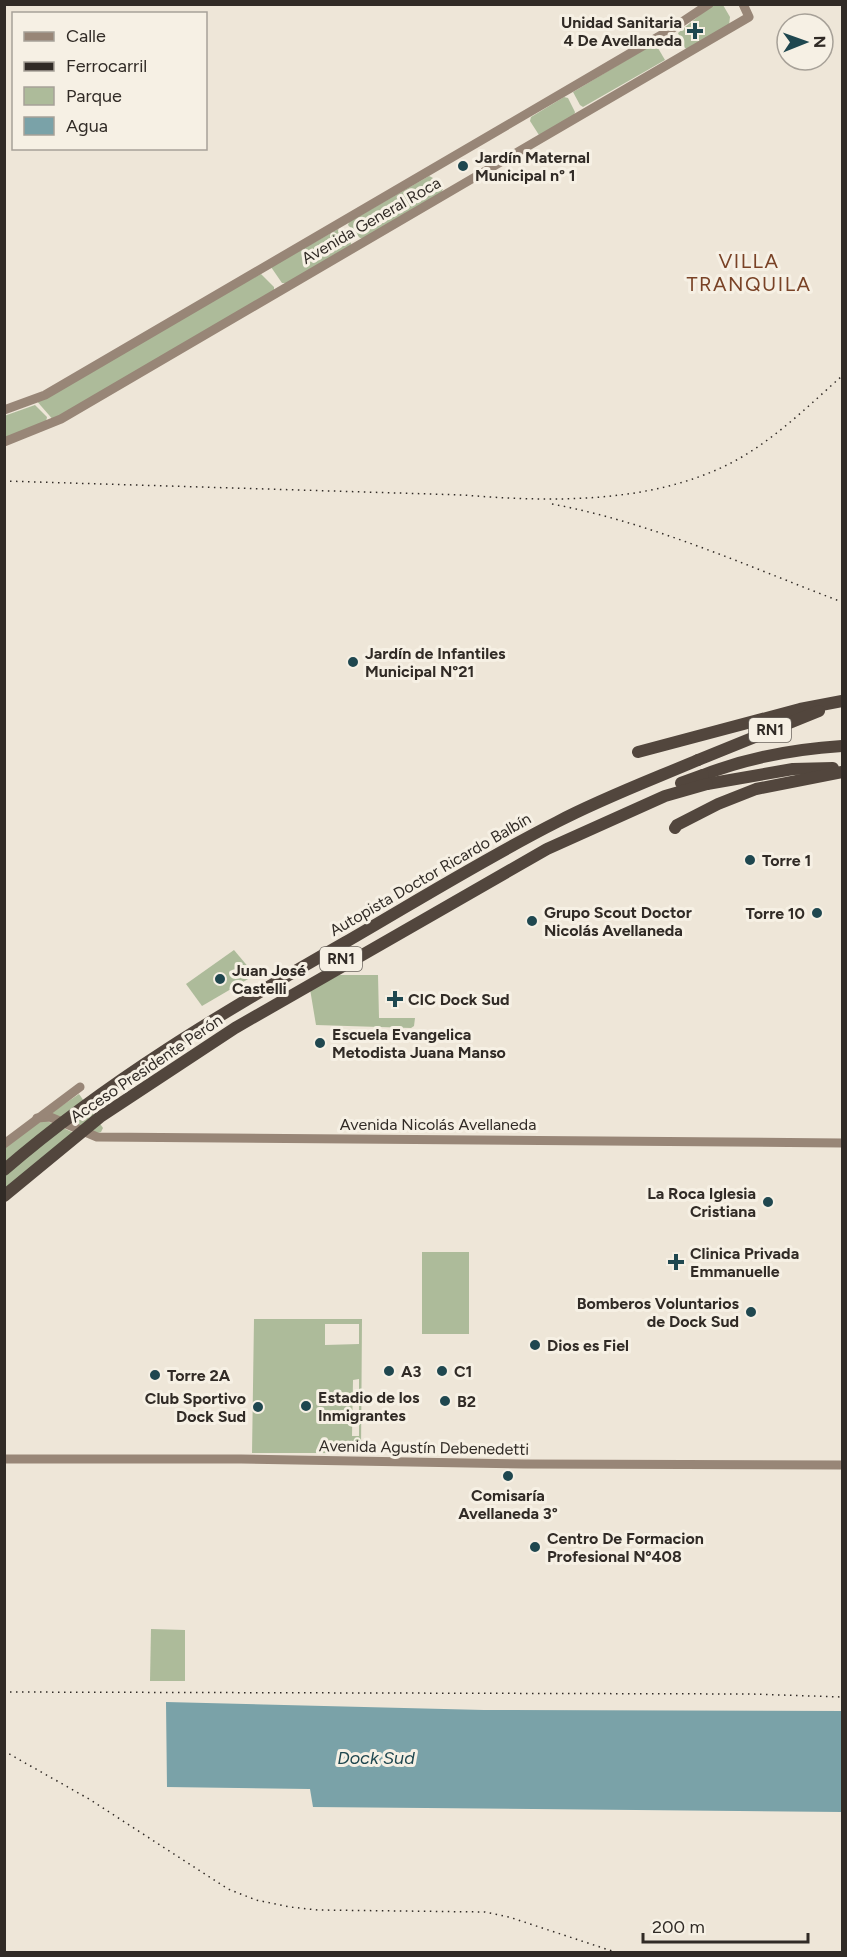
<svg xmlns="http://www.w3.org/2000/svg" width="847" height="1957" font-family="Figtree,sans-serif">
  <rect width="100%" height="100%" fill="#eee6d8"/>
  <g fill="#adbb9a" fill-rule="evenodd">
    <polygon points="712,5 723,5 730,17 729,25 687,49 685,48 678,33"/>
    <polygon points="655,43 665,60 583,107 580,105 573,92"/>
    <polygon points="564,97 568,98 575,112 574,116 539,135 530,121 531,117"/>
    <polygon points="429,176 433,178 443,189 441,193 363,239 360,238 348,225 349,222"/>
    <polygon points="338,229 351,243 351,246 287,283 282,283 271,267"/>
    <polygon points="261,274 274,287 274,291 55,422 35,399 184,313"/>
    <polygon points="35,405 47,417 46,422 5,439 4,416"/>
    <polygon points="234,950 255,975 202,1006 186,984"/>
    <polygon points="339,975 378,975 379,1018 415,1018 414,1026 411,1028 316,1025 310,989"/>
    <polygon points="79,1094 103,1128 101,1132 98,1133 48,1115"/>
    <polygon points="43,1121 47,1121 79,1135 5,1198 4,1147 36,1124"/>
    <rect x="422" y="1252" width="47" height="82"/>
    <path d="M254 1319H362L361 1453H252ZM325 1324H359V1344L325 1345ZM359 1379V1436H352L353 1380Z"/>
    <polygon points="151,1629 185,1630 185,1681 150,1681"/>
  </g>
  <polygon fill="#7aa2a8" points="166,1702 484,1710 842,1711 842,1812 313,1807 310,1789 167,1787"/>
  <g fill="none" stroke-linecap="round" stroke-linejoin="round">
    <g stroke="#988677" stroke-width="9">
      <polyline points="4,410 45,395 670,30 709,4"/>
      <polyline points="4,442 61,419 749,17 743,4"/>
      <polyline points="37,1118 50,1117 97,1137 842,1143"/>
      <polyline points="4,1144 80,1087"/>
      <polyline points="4,1459 241,1459 524,1464 842,1465"/>
    </g>
    <g stroke="#52463d" stroke-width="12">
      <polyline points="638,752 800,709 842,701"/>
      <polyline points="698,760 819,711"/>
      <path d="M703 775C747 758 795 749 842 746"/>
      <polyline points="707,784 793,769 833,768"/>
      <polyline points="675,828 677,825 718,804 756,789 842,772"/>
    </g>
    <g stroke="#312b26" stroke-width="1.5" stroke-dasharray="1.5 4.5" stroke-linecap="butt">
      <path d="M4 481 463 495C550 502 647 504 727 465 770 444 807 407 842 376"/>
      <path d="M552 504C653 523 747 566 842 602"/>
      <polyline points="4,1692 751,1694 842,1697"/>
      <polyline points="4,1751 89,1799 228,1889 256,1900 290,1907 318,1910 485,1912 509,1917 615,1952"/>
    </g>
    <g stroke="#52463d" stroke-width="12">
      <polyline points="681,783 703,775"/>
      <path d="M4 1170C108 1080 225 1011 344 943 415 902 484 859 557 822 603 798 651 780 698 760"/>
      <polyline points="4,1196 100,1117 235,1028 547,849 665,796 707,784"/>
    </g>
  </g>
  <g fill="#1f474f" stroke="#f6f0e4" stroke-width="2">
    <path d="M692 22h6v6h6v6h-6v6h-6v-6h-6v-6h6z"/>
    <circle cx="463" cy="166" r="6"/>
    <circle cx="353" cy="662" r="6"/>
    <circle cx="750" cy="860" r="6"/>
    <circle cx="817" cy="913" r="6"/>
    <circle cx="532" cy="921" r="6"/>
    <circle cx="220" cy="979" r="6"/>
    <path d="M392 990h6v6h6v6h-6v6h-6v-6h-6v-6h6z"/>
    <circle cx="320" cy="1043" r="6"/>
    <circle cx="768" cy="1202" r="6"/>
    <path d="M673 1253h6v6h6v6h-6v6h-6v-6h-6v-6h6z"/>
    <circle cx="751" cy="1312" r="6"/>
    <circle cx="535" cy="1345" r="6"/>
    <circle cx="389" cy="1371" r="6"/>
    <circle cx="442" cy="1371" r="6"/>
    <circle cx="155" cy="1375" r="6"/>
    <circle cx="445" cy="1401" r="6"/>
    <circle cx="306" cy="1406" r="6"/>
    <circle cx="258" cy="1407" r="6"/>
    <circle cx="508" cy="1476" r="6"/>
    <circle cx="535" cy="1547" r="6"/>
  </g>
  <g text-anchor="middle" stroke-width="6" stroke-linejoin="round" paint-order="stroke">
    <g fill="#f6f0e4" stroke="#6c665f" stroke-width="1.5">
      <rect x="749" y="718" width="42" height="24" rx="4.5"/>
      <rect x="320" y="947" width="42" height="24" rx="4.5"/>
    </g>
    <g font-size="15" font-weight="bold" fill="#312b26">
      <text x="770" y="735">RN1</text>
      <text x="341" y="964">RN1</text>
    </g>
    <g font-size="16" font-weight="bold" fill="#312b26" stroke="#f6f0e4" text-anchor="start">
      <text x="682" y="28" text-anchor="end">Unidad Sanitaria<tspan x="682" dy="18">4 De Avellaneda</tspan></text>
      <text x="475" y="163">Jardín Maternal<tspan x="475" dy="18">Municipal n° 1</tspan></text>
      <text x="365" y="659">Jardín de Infantiles<tspan x="365" dy="18">Municipal N°21</tspan></text>
      <text x="762" y="866">Torre 1</text>
      <text x="544" y="918">Grupo Scout Doctor<tspan x="544" dy="18">Nicolás Avellaneda</tspan></text>
      <text x="805" y="919" text-anchor="end">Torre 10</text>
      <text x="232" y="976">Juan José<tspan x="232" dy="18">Castelli</tspan></text>
      <text x="408" y="1005">CIC Dock Sud</text>
      <text x="332" y="1040">Escuela Evangelica<tspan x="332" dy="18">Metodista Juana Manso</tspan></text>
      <text x="756" y="1199" text-anchor="end">La Roca Iglesia<tspan x="756" dy="18">Cristiana</tspan></text>
      <text x="690" y="1259">Clinica Privada<tspan x="690" dy="18">Emmanuelle</tspan></text>
      <text x="739" y="1309" text-anchor="end">Bomberos Voluntarios<tspan x="739" dy="18">de Dock Sud</tspan></text>
      <text x="547" y="1351">Dios es Fiel</text>
      <text x="401" y="1377">A3</text>
      <text x="454" y="1377">C1</text>
      <text x="167" y="1381">Torre 2A</text>
      <text x="318" y="1403">Estadio de los<tspan x="318" dy="18">Inmigrantes</tspan></text>
      <text x="246" y="1404" text-anchor="end">Club Sportivo<tspan x="246" dy="18">Dock Sud</tspan></text>
      <text x="457" y="1407">B2</text>
      <text x="508" y="1501" text-anchor="middle">Comisaría<tspan x="508" dy="18">Avellaneda 3°</tspan></text>
      <text x="547" y="1544">Centro De Formacion<tspan x="547" dy="18">Profesional Nº408</tspan></text>
    </g>
    <g font-size="16" fill="#312b26" stroke="#f6f0e4">
      <text transform="translate(371 220) rotate(-30)" y="6">Avenida General Roca</text>
      <text transform="translate(430 874) rotate(-30)" y="6">Autopista Doctor Ricardo Balbín</text>
      <text transform="translate(146 1068) rotate(-34)" y="6">Acceso Presidente Perón</text>
      <text x="438" y="1130">Avenida Nicolás Avellaneda</text>
      <text transform="translate(424 1447) rotate(1)" y="6">Avenida Agustín Debenedetti</text>
    </g>
    <g font-size="18" font-style="italic" fill="#1f474f" stroke="#f6f0e4">
      <text x="376" y="1764">Dock Sud</text>
    </g>
    <g font-size="20" letter-spacing="1.5" fill="#794226" stroke="#f6f0e4">
      <text x="749" y="268">VILLA<tspan x="749" dy="23">TRANQUILA</tspan></text>
    </g>
  </g>
  <rect width="847" height="1957" fill="none" stroke="#312b26" stroke-width="12"/>
  <rect x="12" y="12" width="195" height="138" fill="#f6f0e4" stroke="#a7a198" stroke-width="1.5"/>
  <rect x="24" y="32" width="30" height="9" fill="#988677" stroke="#a7a198" stroke-width="1.5"/>
  <text x="66" y="42" font-size="18" fill="#312b26">Calle</text>
  <rect x="24" y="62" width="30" height="9" fill="#312b26" stroke="#a7a198" stroke-width="1.5"/>
  <text x="66" y="72" font-size="18" fill="#312b26">Ferrocarril</text>
  <rect x="24" y="87" width="30" height="18" fill="#adbb9a" stroke="#a7a198" stroke-width="1.5"/>
  <text x="66" y="102" font-size="18" fill="#312b26">Parque</text>
  <rect x="24" y="117" width="30" height="18" fill="#7aa2a8" stroke="#a7a198" stroke-width="1.5"/>
  <text x="66" y="132" font-size="18" fill="#312b26">Agua</text>
  <g transform="translate(805 42) rotate(89)"><circle r="28" fill="#f6f0e4" stroke="#a7a198" stroke-width="1.5"/>
  <path d="M0-4.5L10 22L0 15L-10 22Z" fill="#1f474f"/>
  <text y="-9" font-size="16" font-weight="bold" text-anchor="middle" fill="#312b26">N</text>
  </g>
  <path d="M643 1933v9h165v-9" fill="none" stroke="#312b26" stroke-width="3"/>
  <text x="652" y="1933" font-size="18" fill="#312b26" stroke="#f6f0e4" stroke-width="4.5" paint-order="stroke">200 m</text>
</svg>
